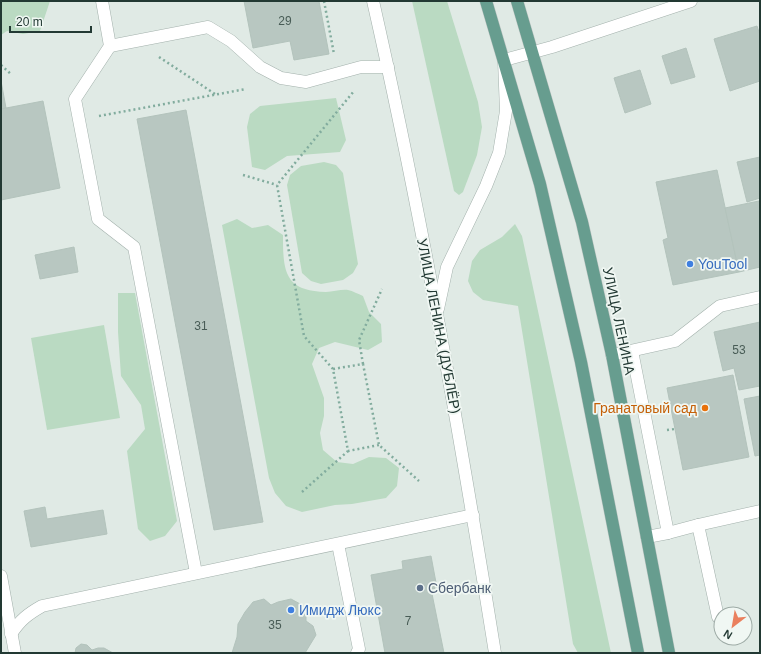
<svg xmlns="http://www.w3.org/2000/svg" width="761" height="654" font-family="Arial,sans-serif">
  <rect width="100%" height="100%" fill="#e0eae5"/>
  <g fill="#badac2">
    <polygon points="1,1 50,1 40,31 23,34 7,31 1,35"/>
    <polygon points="412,1 447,1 478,102 482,127 477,155 463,192 459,195 454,191"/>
    <polygon points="336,98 346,140 340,152 287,156 265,170 252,167 247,127 250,114 260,106"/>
    <polygon points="324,162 336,165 343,173 358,264 353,273 343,280 321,284 311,281 302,273 287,185 290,175 301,166"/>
    <path d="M237 219 252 228 268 225 283 235C283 271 284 291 326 292 333 292 342 289 348 290 353 291 358 294 363 296L369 312 381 324 382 342 368 350 335 342 319 348 312 364 324 398V416L320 433 323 450 337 462 353 464 369 457 386 458 399 468 397 486 386 498 352 504 335 505 302 512 286 506 275 493 269 478 222 225Z"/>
    <polygon points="515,224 522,236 611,653 578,653 573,644 518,306 483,300 473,292 468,281 472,261 480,250 502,237"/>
    <polygon points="118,293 135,293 177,521 165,536 150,541 138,529 127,451 145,429 141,405 121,376 118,332"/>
    <polygon points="104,325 120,418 47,430 31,338"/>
  </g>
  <g fill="#b8c7c1" stroke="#b3c3bc">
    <polygon points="244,1 319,1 329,54 294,60 290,41 253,48"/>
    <polygon points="757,26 760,35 760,81 730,91 714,39"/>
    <polygon points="686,48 695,77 671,84 662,56"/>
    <polygon points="640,70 651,104 625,113 614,78"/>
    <polygon points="1,81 6,108 1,109"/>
    <polygon points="43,101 60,188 1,200 1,109"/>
    <polygon points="186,110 263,522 214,530 137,119"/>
    <polygon points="760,157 760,198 747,202 737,162"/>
    <polygon points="717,170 739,272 673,285 663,240 668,238 656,182"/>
    <polygon points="759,201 760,206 760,267 739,272 725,208"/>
    <polygon points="74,247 78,272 40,279 35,255"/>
    <polygon points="760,322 760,386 739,390 734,368 723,371 714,332"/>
    <polygon points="733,375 749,457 683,470 667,388"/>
    <polygon points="760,396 760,455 755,456 744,399"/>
    <polygon points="45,507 47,519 103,510 107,534 31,547 24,511"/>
    <polygon points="431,556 437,588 431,589 444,653 385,653 371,575 403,569 402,561"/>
    <polygon points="264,599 271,605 278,602 291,599 302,605 306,612 306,621 313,626 316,635 305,653 232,653 237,637 238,624 245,612 253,602"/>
    <polygon points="81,644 87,645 92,650 98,648 104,648 113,653 75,653 76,648"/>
  </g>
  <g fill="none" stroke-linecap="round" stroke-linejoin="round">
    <g stroke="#a3b1ac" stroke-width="13">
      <g id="minor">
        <polyline points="102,1 110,46 75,99 98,219 134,247 196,573"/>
        <path d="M373 1C422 217 460 435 495 653"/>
        <polyline points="110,46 208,27 231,41 260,67 281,78 306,82 361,67 388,67"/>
        <polyline points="438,309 447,267 486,186 499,153 506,111 504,60 552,47 691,1"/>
        <polyline points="632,351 668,533 647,537"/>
        <polyline points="612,355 675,341 720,306 760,297"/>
        <polyline points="668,533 698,525"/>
        <polyline points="338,544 359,649 357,653"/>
        <polyline points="1,576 15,653"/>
        <polyline points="718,617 698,525 760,511"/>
        <path d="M11 634C20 620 28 614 42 606L473 515"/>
      </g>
    </g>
    <g stroke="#bdc4c2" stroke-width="13">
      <g id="major">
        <polyline points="486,1 540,184 581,362 638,653"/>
        <polyline points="517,1 582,222 612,355 669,653"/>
      </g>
    </g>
    <g stroke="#82ac9e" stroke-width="2.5" stroke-dasharray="2 3" stroke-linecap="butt">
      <polyline points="324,1 334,54"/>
      <polyline points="159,57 215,94"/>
      <polyline points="1,65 12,75"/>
      <polyline points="99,116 246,89"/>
      <polyline points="243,175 277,185"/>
      <polyline points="363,364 359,340 382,289"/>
      <polyline points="333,369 304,336 277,185 354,91"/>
      <polyline points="667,430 675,429"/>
      <polyline points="379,445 348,451 333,369 363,364 379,445 419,481"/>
      <polyline points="302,492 348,451"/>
    </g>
    <use href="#minor" stroke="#fff" stroke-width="12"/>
    <use href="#major" stroke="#679d8f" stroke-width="12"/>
  </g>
  <g fill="#3f7fe0" stroke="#f0f7f3" stroke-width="1.5">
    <circle cx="690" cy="264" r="4"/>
    <circle cx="291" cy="610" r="4"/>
  </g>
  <circle fill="#e8710a" stroke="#f0f7f3" stroke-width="1.5" cx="705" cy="408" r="4"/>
  <circle fill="#5c6f8a" stroke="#f0f7f3" stroke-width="1.5" cx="420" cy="588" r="4"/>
  <g text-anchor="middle" stroke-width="3.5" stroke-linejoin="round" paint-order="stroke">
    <g font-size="12" fill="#485c56">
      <text x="285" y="25">29</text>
      <text x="201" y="330">31</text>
      <text x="739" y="354">53</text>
      <text x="408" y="625">7</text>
      <text x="275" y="629">35</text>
    </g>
    <g font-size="14" fill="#366cbe" stroke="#f0f7f3" text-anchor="start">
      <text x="698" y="269">YouTool</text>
      <text x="299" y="615">Имидж Люкс</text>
    </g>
    <g font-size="14" fill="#223933" stroke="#f0f7f3">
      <text transform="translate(619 321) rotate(78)" y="5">УЛИЦА ЛЕНИНА</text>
      <text transform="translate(439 326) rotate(79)" y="5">УЛИЦА ЛЕНИНА (ДУБЛЁР)</text>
    </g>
    <g font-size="14" fill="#c56008" stroke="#f0f7f3" text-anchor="end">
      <text x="697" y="413">Гранатовый сад</text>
    </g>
    <g font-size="14" fill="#4e5e75" stroke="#f0f7f3" text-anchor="start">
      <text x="428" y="593">Сбербанк</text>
    </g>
  </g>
  <rect width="761" height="654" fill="none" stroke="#223933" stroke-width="4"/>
  <g transform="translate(733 626) rotate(211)"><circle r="19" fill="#f0f7f3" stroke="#9eaba6"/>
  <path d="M0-3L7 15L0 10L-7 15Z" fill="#ea805e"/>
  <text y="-6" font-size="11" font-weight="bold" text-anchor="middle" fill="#223933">N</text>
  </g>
  <path d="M10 26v6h81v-6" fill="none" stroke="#223933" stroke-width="2"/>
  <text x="16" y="26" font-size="12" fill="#223933" stroke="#f0f7f3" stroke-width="3" paint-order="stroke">20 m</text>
</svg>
